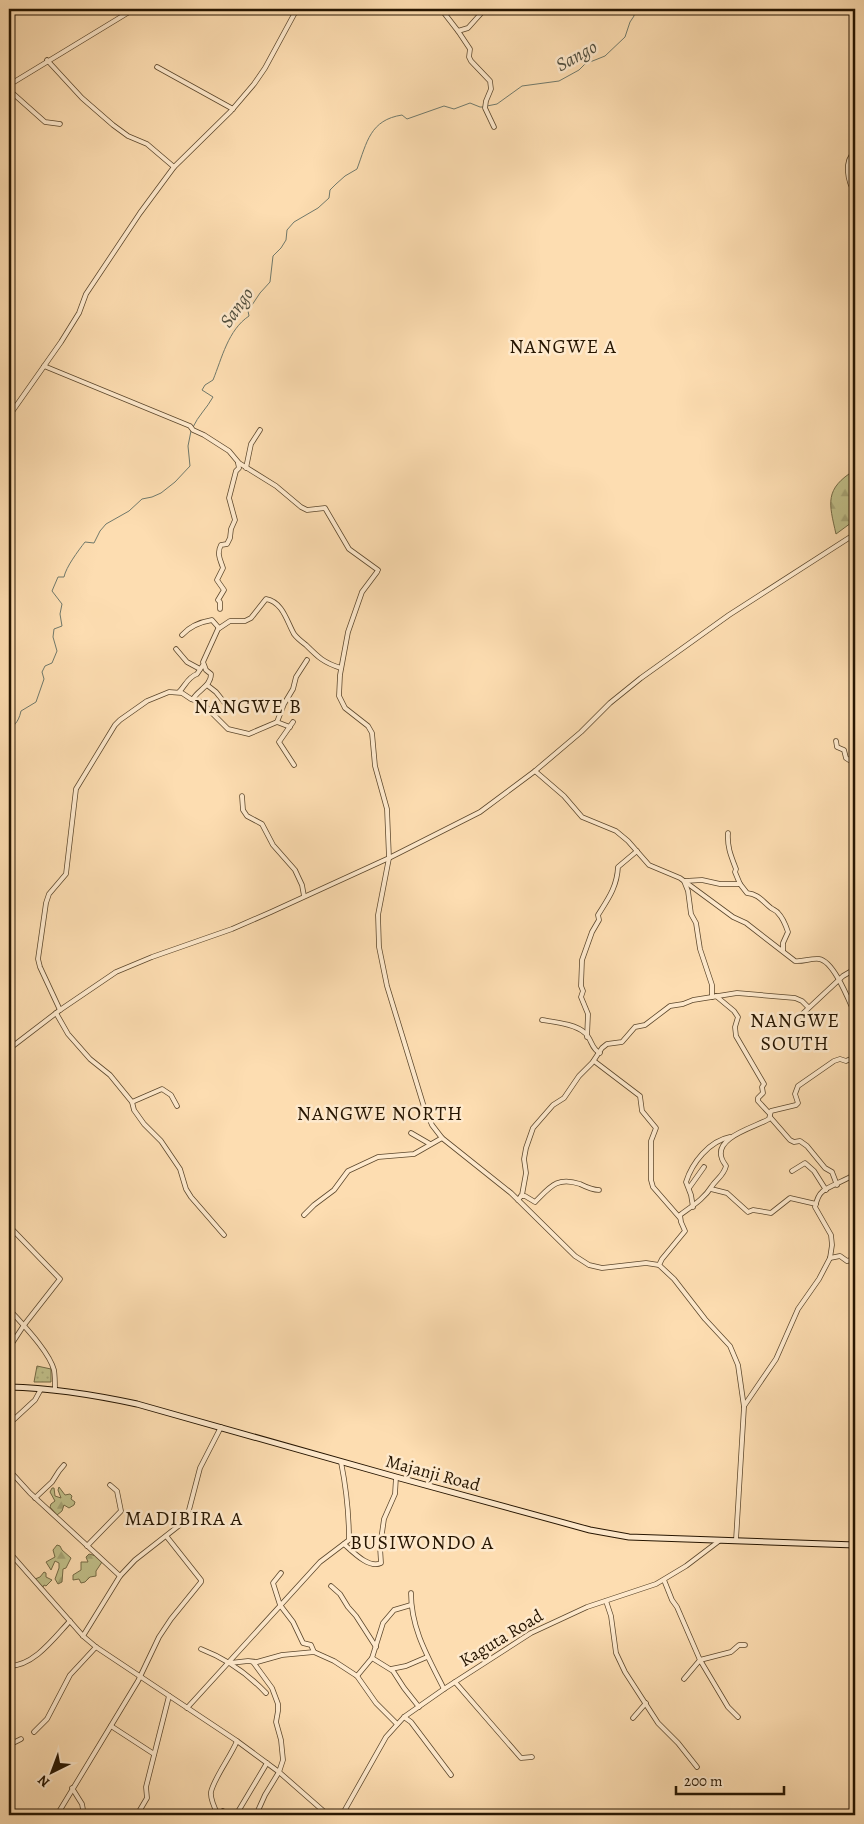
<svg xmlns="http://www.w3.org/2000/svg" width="864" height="1824" font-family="Alegreya,serif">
  <defs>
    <pattern id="grass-dots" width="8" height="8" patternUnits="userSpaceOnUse" patternTransform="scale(1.25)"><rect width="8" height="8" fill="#c1c08a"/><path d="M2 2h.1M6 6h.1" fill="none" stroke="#a6a475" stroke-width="1.8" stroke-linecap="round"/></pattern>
    <pattern id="forest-firs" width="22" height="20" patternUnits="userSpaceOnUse" patternTransform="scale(1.25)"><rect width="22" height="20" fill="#c1c08a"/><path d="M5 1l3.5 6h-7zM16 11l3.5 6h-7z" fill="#a6a475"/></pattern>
  </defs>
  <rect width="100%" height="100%" fill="#fdddb1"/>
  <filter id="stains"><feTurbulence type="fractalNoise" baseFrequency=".004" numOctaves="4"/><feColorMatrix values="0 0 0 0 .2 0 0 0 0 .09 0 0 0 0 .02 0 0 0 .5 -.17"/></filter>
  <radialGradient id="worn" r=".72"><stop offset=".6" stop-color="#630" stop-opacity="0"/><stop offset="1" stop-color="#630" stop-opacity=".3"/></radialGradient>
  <polygon fill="url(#grass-dots)" stroke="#746a45" points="37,1366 51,1369 51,1382 34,1382"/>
  <g fill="url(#forest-firs)" stroke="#746a45">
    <path d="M855 470V520L836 534C829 503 824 489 855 470Z"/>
    <polygon points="59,1487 65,1495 70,1494 72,1496 71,1499 75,1502 74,1505 69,1508 64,1505 62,1511 57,1515 50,1507 51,1504 55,1501 50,1492 52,1488 54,1488 55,1496 61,1498 58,1490"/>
    <polygon points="57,1545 60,1546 62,1550 71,1558 66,1568 63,1569 62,1582 58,1584 55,1579 59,1568 59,1563 55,1561 51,1570 46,1562 55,1557 53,1550"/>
    <polygon points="89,1554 100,1557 102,1562 96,1571 96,1576 90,1577 85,1582 81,1583 79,1579 73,1580 73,1575 81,1570 81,1562 88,1562 86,1557"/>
    <polygon points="44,1572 46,1573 46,1577 52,1580 46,1586 44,1585 43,1587 35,1579 40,1577"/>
  </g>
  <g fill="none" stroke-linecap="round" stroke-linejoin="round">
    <g stroke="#70796b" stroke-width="1">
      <polyline points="487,106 497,104 522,86 559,81 579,70 585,64 605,56 625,37 630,22 634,16 634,9"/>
      <path d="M193 427C198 416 207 408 213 397L202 390 205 385 213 380C222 358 228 330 249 316L248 311 260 293 270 282 273 256 281 248 286 240 287 230 294 222 318 208 329 198 330 190 336 184 345 176 357 169C367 142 370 120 402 115L407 119 444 106 454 109 470 103 480 107H483"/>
      <path d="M9 734C13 723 18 725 21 711L36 702 44 679 42 672 45 666 52 663 57 651 53 637 54 629 62 626 60 614 62 604 52 591 58 577H64C66 567 78 551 85 542L94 543 100 531 106 524 129 511 142 499 152 497 161 493 175 482 190 466 188 446 191 431"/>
    </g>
    <g stroke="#5c472c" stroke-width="5.5">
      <g id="minor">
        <polyline points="441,9 458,31 470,49 469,57 471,61 490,81 491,89 486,101 485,108 494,127"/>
        <polyline points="458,31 468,28 485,9"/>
        <polyline points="47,60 82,98 113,125 128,136 147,144 174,167"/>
        <polyline points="157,67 233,109"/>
        <polyline points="9,85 134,9"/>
        <polyline points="9,90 45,122 60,124"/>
        <path d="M855 152C843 161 848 182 855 193"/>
        <polyline points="44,366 190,426 193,430 204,435 229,451 239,463 276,486 301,507 307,510 325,508 349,549 378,570"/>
        <polyline points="9,416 61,342 79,313 86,294 140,213 174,167 231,111 254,84 265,68 297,9"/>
        <polyline points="246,468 251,444 260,430"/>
        <polyline points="377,572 362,592 348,632 340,675 339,696 345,708 368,726 372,733 375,766 387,809 389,858 378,915 379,947 387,986 424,1107 432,1125 442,1138 511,1193 575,1256 589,1265 602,1268 646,1263 659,1265 674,1279 705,1319 730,1346 738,1365 744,1407 736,1540"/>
        <path d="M220 609V602L218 600 224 590 217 580 223 568C221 561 216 554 221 545L227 544 230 538 231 529 235 520 229 498 236 471 239 468 238 463"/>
        <path d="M182 635C190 626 200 622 212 620L219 628"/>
        <polyline points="176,649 187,662 200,669"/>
        <polyline points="207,685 216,692 228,707"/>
        <path d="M179 692C185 686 188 677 197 674L203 665"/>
        <path d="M193 699C198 690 211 686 211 674L206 670 203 662 218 629 230 621H245L251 618 266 599C283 602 287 622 294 634 297 638 302 642 306 645 318 657 324 663 341 668"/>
        <polyline points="277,722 284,704 293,689 296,677 307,660"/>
        <polyline points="293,722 279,742 294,765"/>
        <polyline points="836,741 837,747 844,750 846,758 849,760 855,760"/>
        <path d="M535 771 564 796 582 817 616 831 628 841 649 865 680 878 733 917 746 923 795 961C803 962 811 958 819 959 834 961 849 1001 855 1014"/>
        <polyline points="242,796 243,810 247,816 262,824 273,845 295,870 302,885 304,896"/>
        <path d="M728 833C727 847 731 856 736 869L735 872 740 884 747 893C759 894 763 902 771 908 774 910 777 911 778 913 782 917 786 926 788 932L783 943V951"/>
        <polyline points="684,881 688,891 691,914 696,923 700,949 712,985 712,997"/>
        <polyline points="685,881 702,880 720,884 740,884"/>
        <polyline points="716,996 734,1011 738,1017 735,1027 736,1036 764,1084 762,1087 763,1093 758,1098 758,1101 770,1114"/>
        <polyline points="60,1010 40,967 38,959 46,903 49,894 66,874 76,789 115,725 120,720 147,701 169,692 182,693 191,699 201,702 228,729 249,734 277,722 290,727"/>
        <polyline points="56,1013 68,1034 90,1059 110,1075 132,1102 134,1110 144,1124 161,1141 180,1169 186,1189 191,1197 224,1235"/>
        <polyline points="797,1019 843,976 855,969"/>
        <path d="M542 1020C554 1022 576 1024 585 1033 592 1039 591 1049 600 1053"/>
        <path d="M587 1037 588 1014 581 997 583 991 581 986 582 960 592 932 599 920 598 915C608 899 617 887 618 867L637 851"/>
        <polyline points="9,1049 60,1010 116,972 152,957 232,929 271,912 389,858 480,812 535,771 581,732 610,703 641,678 729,615 855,534"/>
        <polyline points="594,1061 640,1096 642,1111 656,1128 651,1141 651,1180 653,1187 680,1218"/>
        <polyline points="132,1102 162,1089 171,1095 177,1106"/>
        <polyline points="770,1117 790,1140 794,1142 800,1141 807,1146 825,1168 832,1172 837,1185"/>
        <polyline points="411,1133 430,1144"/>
        <polyline points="792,1171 805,1163 814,1171 826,1190"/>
        <polyline points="689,1188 704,1167"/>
        <polyline points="711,1189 727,1193 748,1212 753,1210 771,1213 790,1198 816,1204"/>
        <path d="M521 1196H525L535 1202C550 1187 557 1176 580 1184 586 1187 592 1190 599 1190"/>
        <polyline points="518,1200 522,1195 526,1173 524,1159 526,1148 533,1128 553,1105 564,1098 579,1076 592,1063 602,1048 607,1044 622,1042 635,1027 645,1025 670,1006 683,1004 693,1000 737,993 795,998 802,1001 808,1007"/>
        <path d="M693 1207 691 1195 686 1182C692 1163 709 1141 730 1137"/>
        <polyline points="304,1215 314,1205 334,1190 348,1171 378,1157 414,1154 442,1138"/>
        <polyline points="9,1226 60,1279 24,1325 9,1348"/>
        <polyline points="830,1258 840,1256 847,1261 855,1259"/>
        <path d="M659 1265 662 1259 685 1231 681 1222 680 1215C692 1206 704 1199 712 1186 717 1179 724 1175 726 1166 725 1164 723 1162 722 1159 713 1137 756 1127 769 1119L771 1111 796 1105 798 1103 795 1094 798 1086 834 1061 840 1059 846 1061 855 1057"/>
        <path d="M9 1309C22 1324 49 1351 54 1370 55 1376 55 1383 55 1390"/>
        <path d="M744 1406 776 1359 798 1309 819 1279 830 1258 832 1245 831 1235 815 1207C816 1203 818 1195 822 1192 826 1187 847 1180 855 1174"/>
        <polyline points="9,1424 35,1400 41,1389"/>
        <polyline points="9,1470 30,1493 120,1576"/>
        <polyline points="35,1498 52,1482 59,1471 64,1465"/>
        <path d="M344 1544C353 1552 369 1569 381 1563L380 1547 384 1519 395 1494 396 1477"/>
        <polyline points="87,1546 121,1511 117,1491 110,1485"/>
        <polyline points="9,1552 83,1636 96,1647 237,1741 279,1772 328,1815"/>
        <polyline points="281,1573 273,1583 280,1605 293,1622 303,1643 311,1645 314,1652"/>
        <polyline points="664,1580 672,1600 677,1607 700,1660 731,1652 739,1645 745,1645"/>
        <polyline points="331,1586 340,1594 348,1607 356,1616 376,1647"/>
        <path d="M411 1593C411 1629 428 1657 444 1689"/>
        <polyline points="606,1601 611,1616 616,1653 625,1672 658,1723 678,1743 697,1767"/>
        <polyline points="83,1636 120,1576 135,1560 181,1524 189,1510 200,1468 221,1427"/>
        <path d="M201 1649C227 1659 247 1673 266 1693"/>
        <polyline points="372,1658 393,1671 404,1688 419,1707"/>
        <polyline points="253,1662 272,1688 278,1704 278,1711 276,1722 281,1740 283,1760 279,1772 265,1795 256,1815"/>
        <polyline points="230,1663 248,1661 257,1662 282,1655 314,1652 334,1661 357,1676 376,1703 397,1724"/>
        <path d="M9 1666C34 1666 54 1638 70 1621"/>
        <polyline points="391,1669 406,1666 427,1657"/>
        <polyline points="357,1676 372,1658 383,1623 394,1610 411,1605"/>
        <polyline points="684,1679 700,1660 728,1707 738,1717"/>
        <polyline points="455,1682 521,1758 532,1757"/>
        <path d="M187 1708 320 1562 349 1540C349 1513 346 1487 341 1462"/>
        <polyline points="404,1717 411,1722 451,1775"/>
        <polyline points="633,1718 646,1703"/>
        <polyline points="111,1726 154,1754"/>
        <polyline points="34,1732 47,1719 70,1675 96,1647"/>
        <polyline points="9,1745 21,1739"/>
        <polyline points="72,1788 82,1804 84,1815"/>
        <polyline points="223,1811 229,1815"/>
        <polyline points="57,1815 138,1681 159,1637 171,1619 201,1582 201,1580 167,1537"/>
        <polyline points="137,1815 147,1798 146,1787 169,1696"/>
        <path d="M218 1815C215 1809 210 1799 211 1792 214 1778 231 1756 237 1741"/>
        <polyline points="236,1815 267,1763"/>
        <polyline points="342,1815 386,1737 404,1717 444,1689 531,1633 587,1607 656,1584 686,1566 719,1541"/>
      </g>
    </g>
    <g stroke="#261500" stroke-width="7">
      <path id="secondary" d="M9 1387C52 1388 95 1395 137 1404L396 1477 590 1530 629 1537 855 1545"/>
    </g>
    <use href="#minor" stroke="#fee9cc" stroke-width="4"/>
    <use href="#secondary" stroke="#fee9cc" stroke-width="5"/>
  </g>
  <g text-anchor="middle" stroke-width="5" stroke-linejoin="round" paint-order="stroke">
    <g font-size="18" fill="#261500" stroke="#fee9cc">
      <text transform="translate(433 1473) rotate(15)" y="6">Majanji Road</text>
      <text transform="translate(501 1638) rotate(-31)" y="6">Kaguta Road</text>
    </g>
    <g font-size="19" font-style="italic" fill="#514f3f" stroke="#fee9cc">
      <text transform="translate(576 55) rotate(-29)" y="7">Sango</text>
      <text transform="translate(236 307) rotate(-55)" y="7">Sango</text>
    </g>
    <g font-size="20" letter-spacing="1" fill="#261500" stroke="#fee9cc">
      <text x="563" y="353">NANGWE A</text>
      <text x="248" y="713">NANGWE B</text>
      <text x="795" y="1027">NANGWE<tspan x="795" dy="23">SOUTH</tspan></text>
      <text x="380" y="1120">NANGWE NORTH</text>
      <text x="184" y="1525">MADIBIRA A</text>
      <text x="422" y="1549">BUSIWONDO A</text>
    </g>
  </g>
  <rect width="864" height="1824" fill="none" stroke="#fdddb1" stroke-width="30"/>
  <rect x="10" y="10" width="844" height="1804" fill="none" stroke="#261500" stroke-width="2.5"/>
  <rect x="15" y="15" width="834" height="1794" fill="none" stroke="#261500"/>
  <g transform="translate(52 1772) rotate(222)" stroke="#fee9cc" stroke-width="4" paint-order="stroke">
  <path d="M0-4L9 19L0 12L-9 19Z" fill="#261500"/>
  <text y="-8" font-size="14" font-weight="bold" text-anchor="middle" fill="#261500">N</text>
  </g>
  <path d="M676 1786v8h108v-8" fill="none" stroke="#261500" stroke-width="2.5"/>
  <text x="684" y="1786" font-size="15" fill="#261500" stroke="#fee9cc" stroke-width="4" paint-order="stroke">200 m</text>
  <rect width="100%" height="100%" filter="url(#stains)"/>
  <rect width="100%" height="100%" fill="url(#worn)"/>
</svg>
